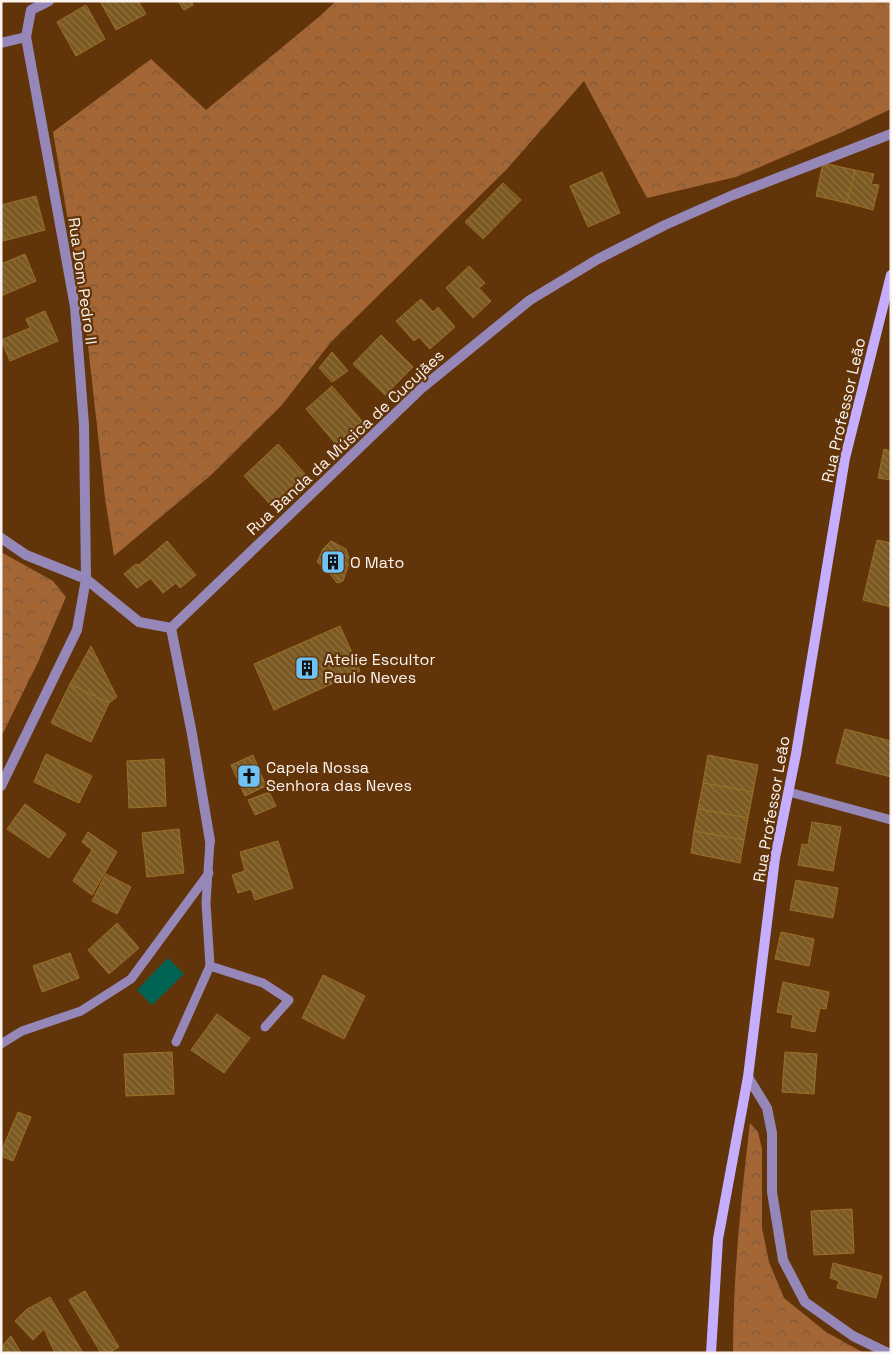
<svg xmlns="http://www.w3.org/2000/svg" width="892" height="1354" font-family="'Space Grotesk',sans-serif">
  <defs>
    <pattern id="forest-crowns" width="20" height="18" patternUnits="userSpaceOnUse" patternTransform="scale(1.25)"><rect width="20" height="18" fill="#a46635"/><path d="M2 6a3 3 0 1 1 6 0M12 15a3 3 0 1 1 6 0" fill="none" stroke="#7c593d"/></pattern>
    <pattern id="building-back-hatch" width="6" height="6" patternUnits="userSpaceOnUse" patternTransform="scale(1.25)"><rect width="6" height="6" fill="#7b5921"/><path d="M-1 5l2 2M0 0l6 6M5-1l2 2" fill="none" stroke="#8f7142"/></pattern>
  </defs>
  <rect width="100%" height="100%" fill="#62340a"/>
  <g fill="url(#forest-crowns)">
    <polygon points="336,1 891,1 891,109 840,133 736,177 647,198 584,81 507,169 331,342 281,406 211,475 114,556 105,498 86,328 53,132 151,59 206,110 320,16"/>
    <polygon points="1,552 53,581 66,597 38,662 3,733 1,731"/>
    <path d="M750 1123 758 1132 762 1149V1228L769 1262 784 1298 826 1332 864 1353H733C733 1276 741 1199 750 1123Z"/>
  </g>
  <polygon fill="#016353" points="168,958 184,974 152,1005 137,990"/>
  <g fill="url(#building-back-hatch)" stroke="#9c7025">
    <polygon points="100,1 138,1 146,14 116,30"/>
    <polygon points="178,1 191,1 193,5 184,10"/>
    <polygon points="86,5 105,39 76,56 57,22"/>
    <polygon points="823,163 855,170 847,203 816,196"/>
    <polygon points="855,170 874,174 871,184 879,185 873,210 847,203"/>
    <polygon points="602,172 620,213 588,227 570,186"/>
    <polygon points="503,183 521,200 483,239 465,222"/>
    <polygon points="36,196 45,230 3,241 1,205"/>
    <polygon points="25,254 36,281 1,296 1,264"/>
    <polygon points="469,266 485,283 479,288 491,301 473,318 446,288"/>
    <polygon points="421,299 433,312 438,307 455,327 430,349 419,337 414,341 396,321"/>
    <polygon points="45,311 58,341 10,361 1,340 30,328 26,319"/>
    <polygon points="381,335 413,367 385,395 353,364"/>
    <polygon points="332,352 348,371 332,382 319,368"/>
    <polygon points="332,386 362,421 336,444 306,409"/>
    <polygon points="278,444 305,474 271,505 244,476"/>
    <polygon points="884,449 891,451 891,480 878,478"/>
    <polygon points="877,540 891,543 891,607 863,600"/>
    <polygon points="167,541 196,575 180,588 176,583 163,593 139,565"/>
    <polygon points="331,541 346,549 350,561 343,581 337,583 328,571 317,562 323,549"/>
    <polygon points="136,564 139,565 151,578 137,588 124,574"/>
    <polygon points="340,626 360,671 274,710 254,664"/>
    <polygon points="91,646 117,697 109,703 70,684"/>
    <polygon points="70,684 109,703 91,742 51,723"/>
    <polygon points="845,729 891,741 891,777 836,763"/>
    <polygon points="46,754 92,776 79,803 34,782"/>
    <polygon points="253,755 266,786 245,796 231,765"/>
    <polygon points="708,755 758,765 753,792 703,783"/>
    <polygon points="164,759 166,806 129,808 127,761"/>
    <polygon points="703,783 753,792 748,818 698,809"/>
    <polygon points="269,792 276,806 255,815 248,800"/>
    <polygon points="25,804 66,834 49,858 7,829"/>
    <polygon points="698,809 748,818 744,840 694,831"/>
    <polygon points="812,822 841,827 833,871 798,865 802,844 808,845"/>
    <polygon points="179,829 184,873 147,877 142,833"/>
    <polygon points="694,831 744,840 740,863 691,853"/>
    <polygon points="88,832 117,852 92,895 73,881 92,850 82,842"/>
    <polygon points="278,841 293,888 255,900 251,889 238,893 232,875 245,871 240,852"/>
    <polygon points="106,874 131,887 117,914 92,901"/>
    <polygon points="796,880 838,888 833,918 790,910"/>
    <polygon points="117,923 139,948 109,974 88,950"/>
    <polygon points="781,932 814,939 809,966 775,959"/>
    <polygon points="70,953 79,978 42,992 33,966"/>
    <polygon points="323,975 365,996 344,1039 302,1018"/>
    <polygon points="783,982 829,992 826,1009 820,1008 815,1032 791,1027 793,1015 777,1012"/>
    <polygon points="217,1014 250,1038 224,1073 191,1050"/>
    <polygon points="172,1052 174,1094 126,1096 124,1054"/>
    <polygon points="785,1052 817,1054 814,1094 782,1092"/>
    <polygon points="18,1112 31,1117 13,1161 1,1156 1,1152"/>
    <polygon points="852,1209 854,1253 814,1255 811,1211"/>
    <polygon points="833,1263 882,1276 876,1298 837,1288 839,1281 830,1278"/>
    <polygon points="85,1291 119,1347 109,1353 101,1353 69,1300"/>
    <polygon points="50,1297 83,1353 55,1353 44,1329 33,1340 15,1321 27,1309"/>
    <polygon points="11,1336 21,1353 5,1353 2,1346"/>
  </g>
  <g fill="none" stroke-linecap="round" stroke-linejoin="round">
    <g stroke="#9588b9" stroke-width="9">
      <polyline points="789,792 891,820"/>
      <polyline points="210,841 206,903 210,966 263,983 289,1000 265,1027"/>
      <polyline points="176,1042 210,966"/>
      <polyline points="1,1044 22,1031 81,1011 131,979 209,873"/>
    </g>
    <g stroke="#9588b9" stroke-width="10">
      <polyline points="1,43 26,37"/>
      <polyline points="1,538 26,555 86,579 139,622 171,628 423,387 530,300 598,259 665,225 733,195 891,134"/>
      <polyline points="171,628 192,734 210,841"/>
      <polyline points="1,786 77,630 86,579 84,425 75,307 26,37 31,10 49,1"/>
      <polyline points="748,1077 767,1108 772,1133 772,1192 783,1260 805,1302 853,1336 888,1353"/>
    </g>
    <polyline stroke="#c4aefd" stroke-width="10" points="711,1353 718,1239 748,1077 775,858 796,754 845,458 891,275"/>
  </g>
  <defs>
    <g id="building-square" transform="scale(1.25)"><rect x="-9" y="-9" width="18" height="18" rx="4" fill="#6fc2f4" stroke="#62340a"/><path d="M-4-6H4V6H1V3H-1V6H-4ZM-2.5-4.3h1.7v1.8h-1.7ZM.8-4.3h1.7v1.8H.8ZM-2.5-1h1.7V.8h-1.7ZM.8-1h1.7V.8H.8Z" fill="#111"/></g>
    <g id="church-square" transform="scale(1.25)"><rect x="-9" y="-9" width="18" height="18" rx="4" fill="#6fc2f4" stroke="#62340a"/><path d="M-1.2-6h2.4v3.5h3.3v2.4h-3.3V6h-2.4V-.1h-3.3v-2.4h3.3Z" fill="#111"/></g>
  </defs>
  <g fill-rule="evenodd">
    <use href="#building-square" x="333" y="562"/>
    <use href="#building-square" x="307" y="668"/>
    <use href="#church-square" x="249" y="776"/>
  </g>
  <g text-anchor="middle" stroke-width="4.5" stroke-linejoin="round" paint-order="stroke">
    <g font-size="16" fill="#faf3ee" stroke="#62340a">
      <text transform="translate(83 281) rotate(82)" y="6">Rua Dom Pedro II</text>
      <text transform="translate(843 410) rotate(-77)" y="6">Rua Professor Leão</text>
      <text transform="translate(345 442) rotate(-43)" y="6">Rua Banda da Música de Cucujães</text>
      <text transform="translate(771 809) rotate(-80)" y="6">Rua Professor Leão</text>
    </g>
    <g font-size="16" fill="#faf3ee" stroke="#62340a" text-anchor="start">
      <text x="350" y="568">O Mato</text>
      <text x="324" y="665">Atelie Escultor<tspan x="324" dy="18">Paulo Neves</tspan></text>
      <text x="266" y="773">Capela Nossa<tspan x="266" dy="18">Senhora das Neves</tspan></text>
    </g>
  </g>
  <rect width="892" height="1354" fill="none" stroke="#faf3ee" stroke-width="5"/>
</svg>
